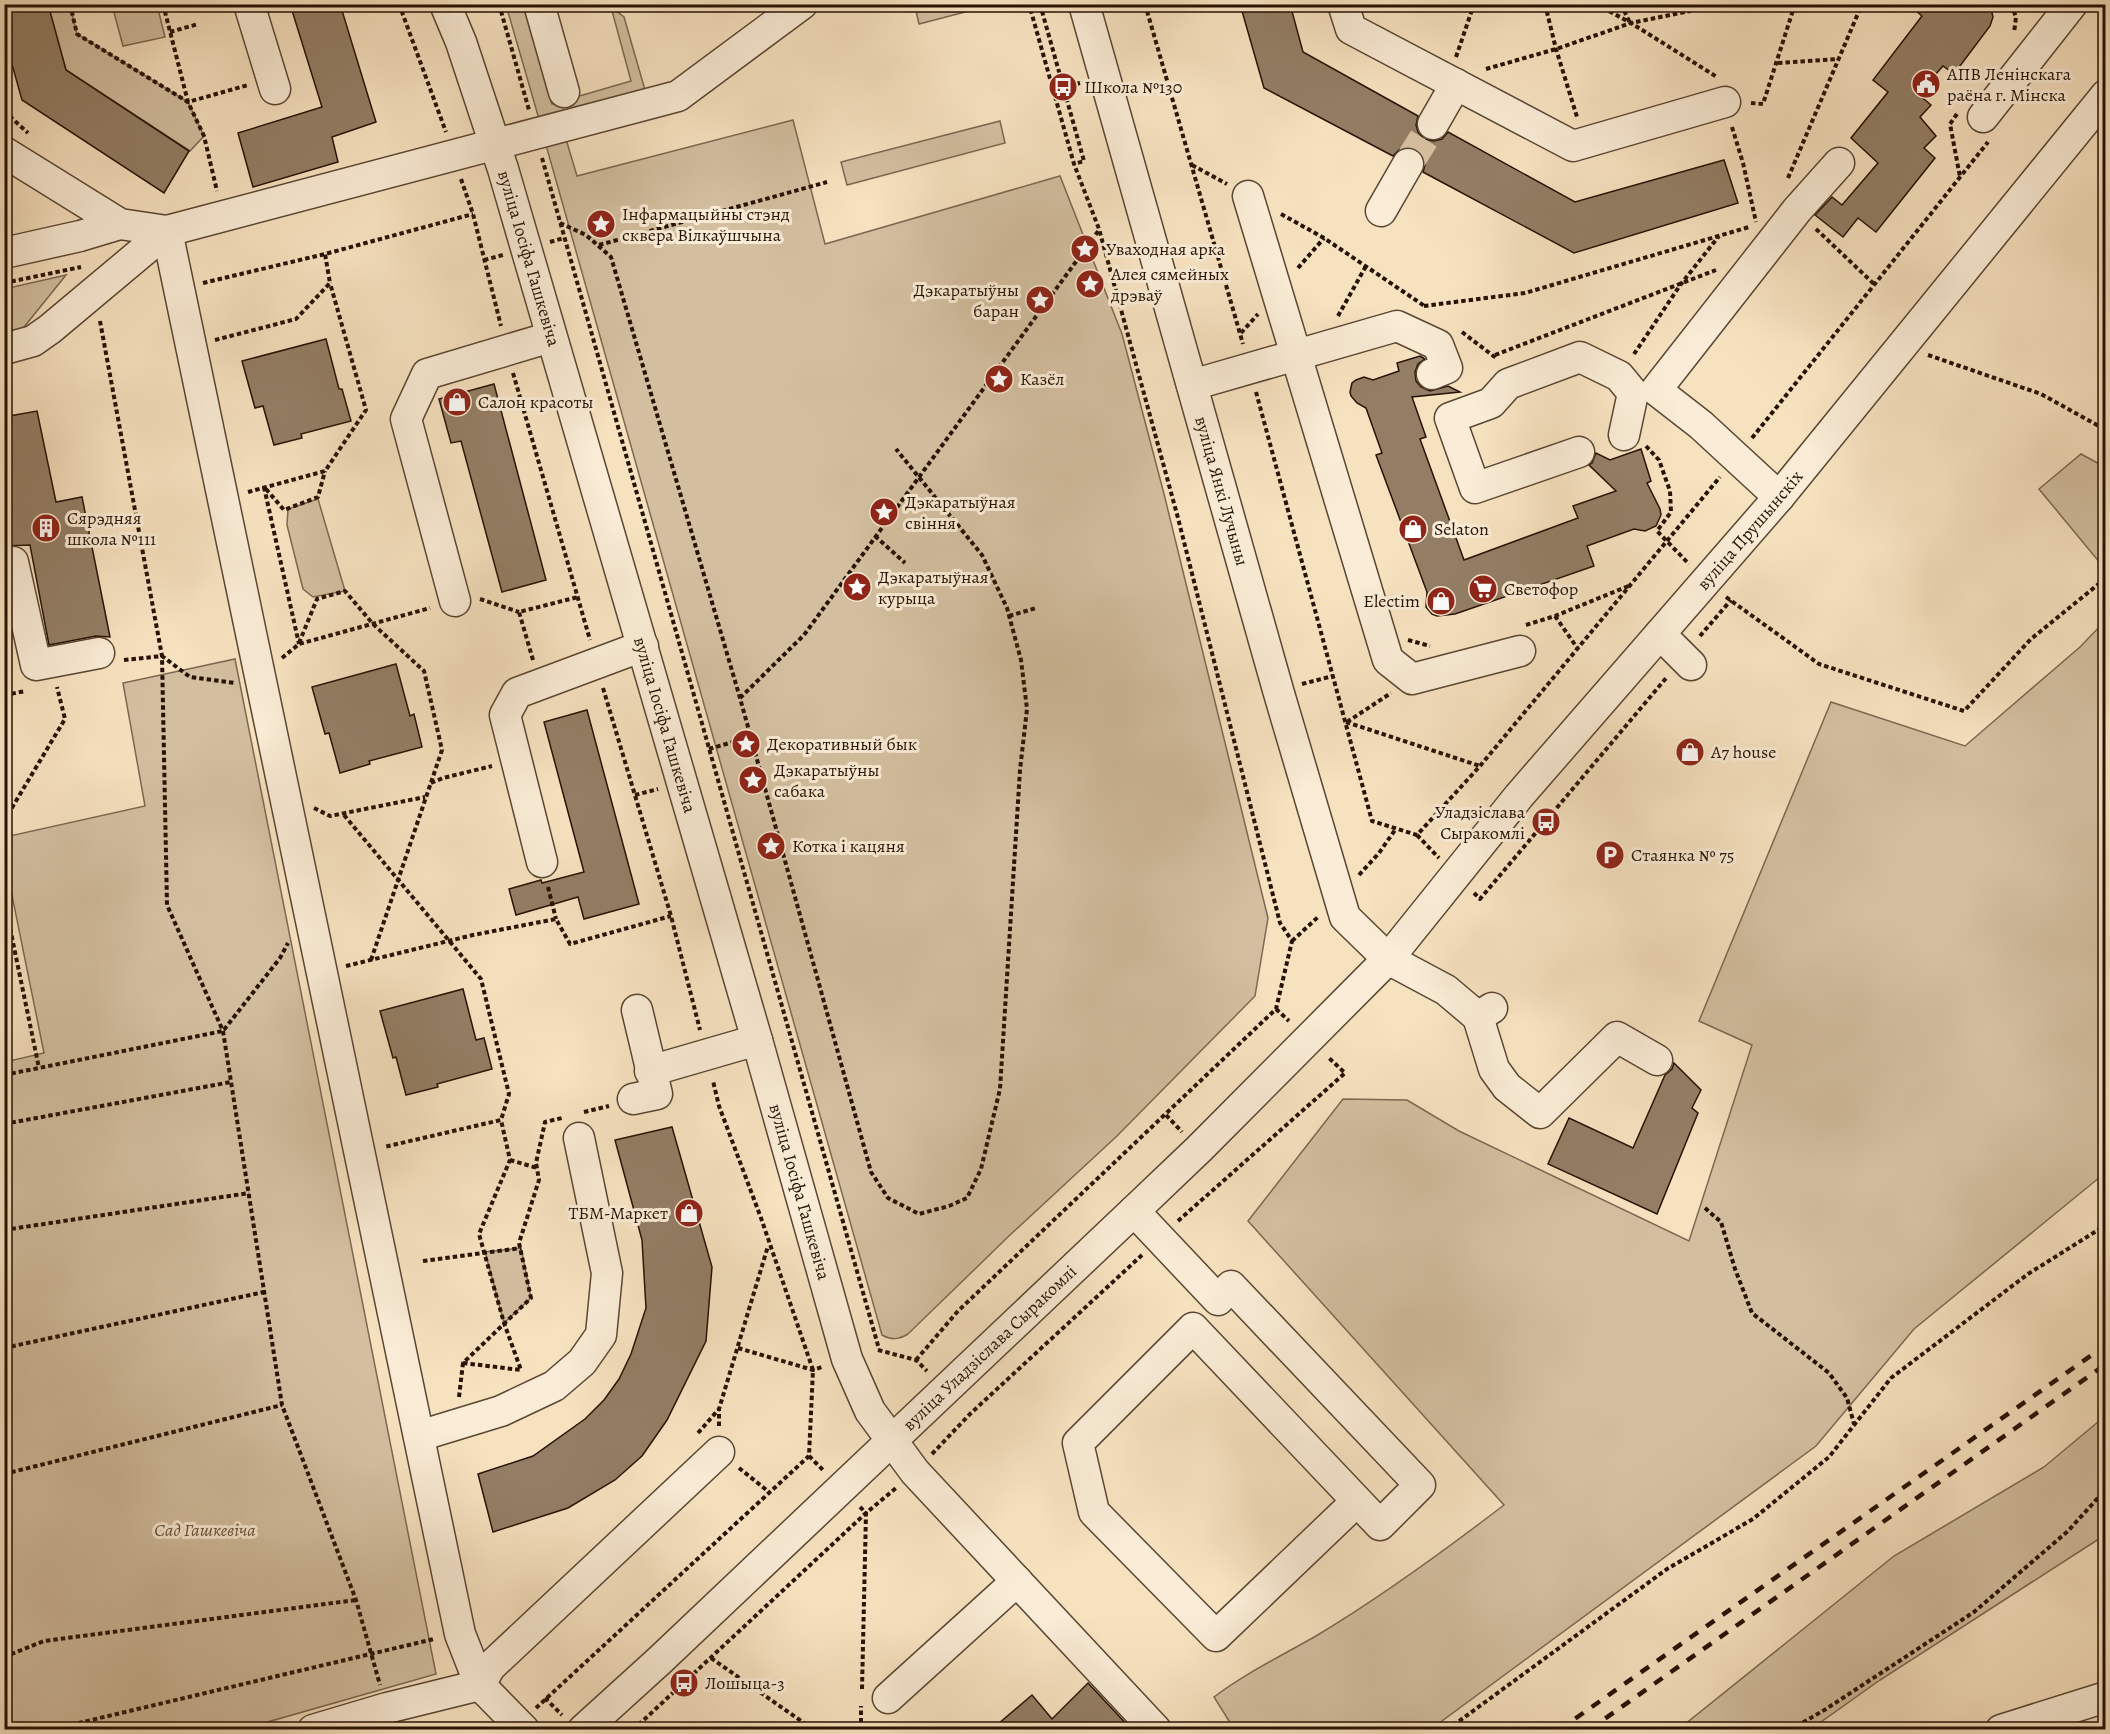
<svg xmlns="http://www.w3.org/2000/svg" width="2110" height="1734" font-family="Alegreya,serif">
  <rect width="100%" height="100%" fill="#f7e2c0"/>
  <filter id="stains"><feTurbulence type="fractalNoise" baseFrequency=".00333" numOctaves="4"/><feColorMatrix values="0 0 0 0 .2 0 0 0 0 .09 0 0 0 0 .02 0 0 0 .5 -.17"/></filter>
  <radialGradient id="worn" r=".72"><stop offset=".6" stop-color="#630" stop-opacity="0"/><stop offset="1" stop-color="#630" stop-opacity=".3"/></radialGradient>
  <g fill="#d3bfa0" stroke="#7c6852" stroke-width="1.5">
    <polygon points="48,5 70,5 77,34 188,102 204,136 190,151 66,70"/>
    <polygon points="112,5 157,5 165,37 123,46"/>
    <polygon points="506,5 523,5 552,104 631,81 611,7 624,17 645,90 539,119"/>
    <polygon points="943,5 967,5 969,11 919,24 916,11"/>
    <path d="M793 120 825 244 1060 176 1122 334 1164 494 1268 918 1255 996 1117 1136 1010 1235 908 1334C898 1340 891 1340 882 1335L546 145 566 139 577 176Z"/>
    <polygon points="1000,121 1005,143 847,185 841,162"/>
    <polygon points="66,275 20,332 5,335 4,289"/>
    <polygon points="2081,454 2105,467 2105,569 2039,489"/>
    <polygon points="318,499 345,591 313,597 303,589 287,525 288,509"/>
    <path d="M2105 621V1173L1914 1329 1816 1446 1431 1729H1234L1214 1697C1246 1673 1281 1656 1316 1636 1381 1597 1444 1551 1504 1505L1248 1221 1343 1099 1407 1100 1459 1131 1689 1241 1752 1045 1699 1021 1831 702 1965 746 2080 647Z"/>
    <polygon points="235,659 436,1674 243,1729 5,1729 5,1062 44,1053 5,861 5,837 145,806 123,683"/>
    <polygon points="521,1248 531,1298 504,1323 485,1252"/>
    <polygon points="2105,1416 2105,1535 1880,1680 1811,1729 1679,1729 1894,1556 2044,1467"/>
  </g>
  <g fill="#937e65" stroke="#261203" stroke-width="1.5">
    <polygon points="4,4 48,4 66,70 189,151 164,193 22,100 4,36"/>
    <polygon points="290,4 340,4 376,122 332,137 338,162 253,187 238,133 322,107"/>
    <polygon points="1240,4 1290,4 1303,52 1418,116 1416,125 1418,132 1424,139 1434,141 1442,139 1448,132 1575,202 1724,160 1738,203 1574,253 1423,172 1425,165 1423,156 1416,149 1409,147 1400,149 1393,156 1264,88"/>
    <polygon points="1908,4 1990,4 1993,17 1990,26 1954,74 1943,66 1918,94 1931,105 1920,117 1936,136 1924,148 1935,158 1876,232 1858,218 1843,237 1815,215 1832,197 1842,205 1878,163 1851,138 1888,92 1873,80 1922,16"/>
    <polygon points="326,339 339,389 342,389 351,421 301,434 302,438 274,445 263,406 255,408 242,361"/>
    <polygon points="1420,356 1425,359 1418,364 1415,372 1416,381 1421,387 1430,391 1448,386 1460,392 1412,397 1426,437 1420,439 1464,560 1578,518 1573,506 1616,491 1589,465 1592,463 1596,453 1610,460 1641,449 1651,481 1647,483 1660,509 1661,515 1656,526 1645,531 1634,529 1587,546 1594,566 1455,614 1437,616 1432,614 1426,607 1427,592 1376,455 1382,453 1366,408 1357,403 1351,396 1350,392 1352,383 1356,380 1364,377 1373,380 1399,371 1397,363"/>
    <polygon points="494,384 546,580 502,592 461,441 451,443 439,399"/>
    <polygon points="37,411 56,502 82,497 110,637 96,636 49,645 30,545 4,546 4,417"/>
    <polygon points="396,664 410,716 414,714 422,747 369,761 370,764 340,773 329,733 325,734 312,687"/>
    <polygon points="587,710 639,904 584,919 578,897 516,915 509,889 541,880 542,883 584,872 544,722"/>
    <polygon points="463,989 476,1040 484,1038 492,1069 437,1084 438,1087 406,1095 396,1057 393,1058 380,1011"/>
    <polygon points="1674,1063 1701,1090 1692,1108 1698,1113 1657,1214 1548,1164 1569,1118 1633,1148 1665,1075 1672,1069"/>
    <polygon points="672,1127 712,1267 706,1341 667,1420 642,1456 615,1480 568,1508 493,1532 478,1474 533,1456 585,1419 604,1400 619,1379 631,1354 646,1308 642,1240 615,1140"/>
    <polygon points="1088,1683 1132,1730 991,1730 1032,1695 1052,1719"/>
  </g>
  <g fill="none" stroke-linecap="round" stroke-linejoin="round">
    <polyline stroke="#d8c3a4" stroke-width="30" stroke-dasharray="30 15" stroke-linecap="butt" points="1408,164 1433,124"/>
    <g stroke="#5a4632" stroke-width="33">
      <g id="minor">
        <polyline points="249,4 275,89"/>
        <path id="s1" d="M445 4 461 42 503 169 757 1040 847 1359 870 1411 915 1472 1156 1730"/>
        <polyline points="539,4 564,92"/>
        <path id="s2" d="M1084 4 1278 690 1345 917 1388 959 1446 990 1478 1017 1492 1008"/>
        <polyline points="1343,4 1351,29 1573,146 1725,102"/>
        <polyline points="1983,117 2072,4"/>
        <polyline points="1433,124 1456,84"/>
        <polyline points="4,152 120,224 167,231 678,96 802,4"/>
        <polyline points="1248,196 1388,660 1412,679 1520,651"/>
        <polyline points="1381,211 1408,164"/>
        <polyline points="167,231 460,1634 480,1685 524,1730"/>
        <polyline points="4,253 80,236 120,224"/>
        <polyline points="4,349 33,341 50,329 167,231"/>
        <polyline points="1192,385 1397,326 1438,345 1447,368 1432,374"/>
        <polyline points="1579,452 1475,488 1450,418 1491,403 1508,384 1580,357 1619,376 1633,393 1624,435"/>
        <polyline points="1779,497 1701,425 1656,390 1797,210 1839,163"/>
        <polyline points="4,564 13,562 36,665 99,653"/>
        <polyline points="455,601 406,419 427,374 551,337"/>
        <polyline points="1660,634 1691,665"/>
        <polyline points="542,862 505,715 517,693 643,646"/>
        <polyline points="1478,1017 1494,1069 1507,1087 1540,1113 1617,1037 1657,1060"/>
        <polyline points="650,1071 757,1040"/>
        <polyline points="633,1099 657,1094 637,1010"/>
        <polyline points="1134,1211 1218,1300 1231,1286 1420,1485 1380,1525 1193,1328 1078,1443 1094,1512 1216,1636 1356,1502"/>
        <polyline points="419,1436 501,1411 554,1386 582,1362 601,1335 607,1273 579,1138"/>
        <polyline points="888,1698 1017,1581"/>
        <polyline points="313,1730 387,1708 480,1685 490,1667 719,1452"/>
        <path id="s3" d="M583 1730 659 1661 1134 1211 1199 1149 1388 959 1519 796 1779 497 2106 95"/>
        <polyline points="2001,1730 2106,1697"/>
      </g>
    </g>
    <g stroke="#261203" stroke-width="4" stroke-dasharray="4.5 3" stroke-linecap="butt">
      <polyline points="70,4 77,34 188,102 248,85"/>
      <polyline points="163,4 188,102 204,136 217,191"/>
      <polyline points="399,4 446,132"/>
      <polyline points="499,4 529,110"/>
      <polyline points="1040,4 1084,161 1074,164"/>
      <polyline points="1145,4 1243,344"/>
      <polyline points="1545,4 1556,49 1577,117"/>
      <polyline points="1596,4 1631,23 1724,4"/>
      <polyline points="1621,4 1630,23"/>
      <polyline points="2011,4 2016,17 2014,33"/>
      <polyline points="170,32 198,24"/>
      <polyline points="1456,57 1474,4"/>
      <polyline points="1778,63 1839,59"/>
      <polyline points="1486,69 1556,49 1631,23 1717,77"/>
      <polyline points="1063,87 1080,83"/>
      <polyline points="1751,103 1763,104 1795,4"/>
      <polyline points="4,111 28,133"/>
      <polyline points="1957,114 1950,124 1960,177"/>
      <polyline points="1732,127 1743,163 1756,222"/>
      <polyline points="542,158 879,1349"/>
      <polyline points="1192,165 1227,184"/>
      <polyline points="1788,178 1862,4"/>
      <polyline points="461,179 473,214 501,326"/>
      <polyline points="1281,214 1324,238 1426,307"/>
      <polyline points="560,223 586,235 611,257 740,698 871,1172 888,1198 919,1214 949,1206 967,1198 981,1169 1000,1089 1020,770 1027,709 1021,660 1007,608 982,555 896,449"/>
      <polyline points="1816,229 1874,284"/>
      <polyline points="550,242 564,238"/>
      <polyline points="599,245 827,182"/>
      <polyline points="484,260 503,255"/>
      <polyline points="1298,268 1324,238"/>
      <polyline points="4,283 81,267"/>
      <polyline points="203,283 325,254 473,214"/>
      <polyline points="1424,306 1525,293 1749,227"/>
      <polyline points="1338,316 1366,266"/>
      <polyline points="100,321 162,656 167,905 223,1031 282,1405 356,1600 380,1685"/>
      <polyline points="1462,332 1496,358"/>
      <polyline points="1241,333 1258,314"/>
      <polyline points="215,340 296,319 330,283 325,254"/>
      <polyline points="1634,354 1681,284 1719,236"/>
      <polyline points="1495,355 1716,270"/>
      <polyline points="1928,355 2041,394 2106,430"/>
      <polyline points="513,373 590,640"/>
      <polyline points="1256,392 1372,821 1417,835 1480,766 1720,477"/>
      <polyline points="1752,438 1988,142"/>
      <polyline points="1646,446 1659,460 1670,491 1671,512 1657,531 1689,564"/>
      <polyline points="264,487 299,644"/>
      <polyline points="266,489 284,510 318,497 325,471"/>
      <polyline points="248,492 325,471 366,410 330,283"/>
      <polyline points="875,536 905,563"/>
      <polyline points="1726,597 1819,664 1964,711 2031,639 2106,578"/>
      <polyline points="480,599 519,612"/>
      <polyline points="1009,616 1036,608"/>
      <polyline points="1555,616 1578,649"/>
      <polyline points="1526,625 1555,616 1631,585"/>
      <polyline points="1700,636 1731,600"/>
      <polyline points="1408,640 1430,646"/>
      <polyline points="299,643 317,599 345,591 373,624 424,671 442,750 371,960"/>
      <polyline points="282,658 299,644 430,608"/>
      <polyline points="124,660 162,656 190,677 235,683"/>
      <polyline points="533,660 519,612 578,597"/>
      <polyline points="1302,684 1333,676"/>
      <polyline points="603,688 671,916 700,1030"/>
      <polyline points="4,695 26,691"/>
      <polyline points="740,698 804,635 1099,230"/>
      <polyline points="1346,722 1480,766"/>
      <polyline points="1347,722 1391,693"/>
      <polyline points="709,749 750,737"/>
      <polyline points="431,783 443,778 492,766"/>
      <polyline points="635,795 658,789"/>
      <polyline points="314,808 330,816 425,797"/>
      <polyline points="344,815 481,979 509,1094 501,1120 384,1147"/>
      <polyline points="4,821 65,719 57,687"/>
      <polyline points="1417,835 1439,858"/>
      <polyline points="1359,875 1379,853 1395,830"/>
      <polyline points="548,887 556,919"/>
      <polyline points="1474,893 1480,899 1667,677"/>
      <polyline points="4,899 39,1068"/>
      <polyline points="1292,941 1318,917"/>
      <polyline points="346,966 473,935 556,919 570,944 671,916"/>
      <polyline points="1276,1009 1289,1021"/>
      <polyline points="4,1075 223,1031 280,958 288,943"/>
      <polyline points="584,1112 609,1106"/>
      <polyline points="1166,1115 1182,1132"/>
      <polyline points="4,1124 231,1082"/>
      <polyline points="510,1160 537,1168"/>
      <polyline points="1705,1208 1721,1222 1735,1269 1752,1313 1829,1373 1847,1398 1854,1424"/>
      <polyline points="1178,1221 1345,1073 1328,1057"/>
      <polyline points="4,1230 249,1193"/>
      <polyline points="423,1261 521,1248"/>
      <polyline points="4,1348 264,1292"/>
      <polyline points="738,1348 813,1370 822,1367"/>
      <polyline points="878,1350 916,1360 927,1371"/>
      <polyline points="916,1360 958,1311 1276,1009 1292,941 1280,923 1178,518 1099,229 1074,164 1029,4"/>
      <polyline points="463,1363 521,1370 504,1323 479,1234 510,1160 501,1120"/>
      <polyline points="459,1397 463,1363 531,1298 519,1243 539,1180 536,1163 545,1122 562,1118"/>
      <polyline points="719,1426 719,1409"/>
      <polyline points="698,1433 719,1409 768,1246"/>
      <polyline points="932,1454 970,1414 1142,1255"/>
      <polyline points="809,1456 823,1470"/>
      <polyline points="739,1468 769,1492"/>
      <polyline points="4,1474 282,1405"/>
      <polyline points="860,1507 866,1513 862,1689"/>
      <polyline points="4,1645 7,1656 10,1730"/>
      <polyline points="4,1657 44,1641 356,1600"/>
      <polyline points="711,1658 814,1730"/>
      <polyline points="545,1698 562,1715"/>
      <polyline points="536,1708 809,1456 813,1370 761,1218 719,1106 713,1081"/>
      <polyline points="49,1730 434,1639"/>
      <polyline points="633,1730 866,1513 896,1488"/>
      <polyline points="861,1730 861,1706"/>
      <polyline points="1447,1730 1667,1569 1753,1519 1829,1457 1891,1378 2028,1274 2106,1225"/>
      <polyline points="1790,1730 1826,1709 1974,1612 2068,1531 2106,1489"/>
    </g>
    <use href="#minor" stroke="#faecd6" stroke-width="30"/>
    <g stroke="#261203" stroke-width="4.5" stroke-dasharray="10 10" stroke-linecap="butt">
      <polyline points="1559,1730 2106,1345"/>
      <polyline points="1589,1730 2106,1364"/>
    </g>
  </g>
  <defs>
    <g id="civic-disc" transform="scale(1.5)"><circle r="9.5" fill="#8f2418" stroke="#faecd6"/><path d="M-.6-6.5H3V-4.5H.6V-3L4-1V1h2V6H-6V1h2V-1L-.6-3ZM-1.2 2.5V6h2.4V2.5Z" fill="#fff"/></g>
    <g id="bus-disc" transform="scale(1.5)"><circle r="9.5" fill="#8f2418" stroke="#faecd6"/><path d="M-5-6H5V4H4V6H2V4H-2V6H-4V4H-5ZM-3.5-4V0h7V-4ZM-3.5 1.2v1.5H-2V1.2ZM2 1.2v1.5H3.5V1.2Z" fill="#fff"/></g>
    <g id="sight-disc" transform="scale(1.5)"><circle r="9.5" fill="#8f2418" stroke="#faecd6"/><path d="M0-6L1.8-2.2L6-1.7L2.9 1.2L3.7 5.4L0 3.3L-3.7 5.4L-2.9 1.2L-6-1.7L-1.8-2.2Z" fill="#fff"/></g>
    <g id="shop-disc" transform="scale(1.5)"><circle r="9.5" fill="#8f2418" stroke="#faecd6"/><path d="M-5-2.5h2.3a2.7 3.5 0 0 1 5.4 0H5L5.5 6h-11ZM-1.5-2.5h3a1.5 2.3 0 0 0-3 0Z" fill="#fff"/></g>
    <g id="building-disc" transform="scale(1.5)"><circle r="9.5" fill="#8f2418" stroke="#faecd6"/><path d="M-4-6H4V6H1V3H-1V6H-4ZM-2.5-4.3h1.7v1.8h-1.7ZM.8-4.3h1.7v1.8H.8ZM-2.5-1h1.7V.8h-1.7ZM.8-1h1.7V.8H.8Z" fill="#fff"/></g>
    <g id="supermarket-disc" transform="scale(1.5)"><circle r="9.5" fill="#8f2418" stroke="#faecd6"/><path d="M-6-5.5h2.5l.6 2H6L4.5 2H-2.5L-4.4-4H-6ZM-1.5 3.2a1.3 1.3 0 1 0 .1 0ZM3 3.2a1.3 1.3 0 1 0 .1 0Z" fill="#fff"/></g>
    <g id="parking-disc" transform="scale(1.5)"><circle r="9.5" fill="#8f2418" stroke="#faecd6"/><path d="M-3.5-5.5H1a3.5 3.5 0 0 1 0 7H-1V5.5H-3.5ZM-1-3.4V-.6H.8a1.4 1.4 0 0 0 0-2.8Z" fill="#fff"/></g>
  </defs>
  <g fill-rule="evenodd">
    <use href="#civic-disc" x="1926" y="84"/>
    <use href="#bus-disc" x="1063" y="87"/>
    <use href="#sight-disc" x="601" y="224"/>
    <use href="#sight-disc" x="1085" y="249"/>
    <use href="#sight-disc" x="1090" y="284"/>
    <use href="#sight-disc" x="1040" y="300"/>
    <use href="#sight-disc" x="999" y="379"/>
    <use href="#shop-disc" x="457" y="402"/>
    <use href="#sight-disc" x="884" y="512"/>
    <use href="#building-disc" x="46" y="528"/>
    <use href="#shop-disc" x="1413" y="529"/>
    <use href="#sight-disc" x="857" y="587"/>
    <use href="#supermarket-disc" x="1483" y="589"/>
    <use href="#shop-disc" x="1441" y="601"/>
    <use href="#sight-disc" x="746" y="744"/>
    <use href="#shop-disc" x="1690" y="752"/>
    <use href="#sight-disc" x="753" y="780"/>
    <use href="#bus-disc" x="1546" y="822"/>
    <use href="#sight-disc" x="771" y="846"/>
    <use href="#parking-disc" x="1610" y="855"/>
    <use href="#shop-disc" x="689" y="1213"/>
    <use href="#bus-disc" x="684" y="1683"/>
  </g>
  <g text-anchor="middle" stroke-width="6" stroke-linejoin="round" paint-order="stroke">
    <g font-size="18" fill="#261203" stroke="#faecd6" text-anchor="start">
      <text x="1947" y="80">АПВ Ленінскага<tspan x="1947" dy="21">раёна г. Мінска</tspan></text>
      <text x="1084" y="93">Школа №130</text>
      <text x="622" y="220">Інфармацыйны стэнд<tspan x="622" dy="21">сквера Вілкаўшчына</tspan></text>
      <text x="1106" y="255">Уваходная арка</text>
      <text x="1111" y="280">Алея сямейных<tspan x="1111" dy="21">дрэваў</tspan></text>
      <text x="1019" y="296" text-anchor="end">Дэкаратыўны<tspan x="1019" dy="21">баран</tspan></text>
      <text x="1020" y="385">Казёл</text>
      <text x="478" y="408">Салон красоты</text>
      <text x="905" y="508">Дэкаратыўная<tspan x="905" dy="21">свіння</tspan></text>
      <text x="67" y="524">Сярэдняя<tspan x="67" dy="21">школа №111</tspan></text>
      <text x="1434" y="535">Selaton</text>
      <text x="878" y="583">Дэкаратыўная<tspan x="878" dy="21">курыца</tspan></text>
      <text x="1504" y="595">Светофор</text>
      <text x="1420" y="607" text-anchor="end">Electim</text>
      <text x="767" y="750">Декоративный бык</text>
      <text x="1711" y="758">A7 house</text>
      <text x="774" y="776">Дэкаратыўны<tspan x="774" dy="21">сабака</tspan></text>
      <text x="1525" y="818" text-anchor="end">Уладзіслава<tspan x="1525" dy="21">Сыракомлі</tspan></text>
      <text x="792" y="852">Котка і кацяня</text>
      <text x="1631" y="861">Стаянка № 75</text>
      <text x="668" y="1219" text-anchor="end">ТБМ-Маркет</text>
      <text x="705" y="1689">Лошыца-3</text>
    </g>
    <g font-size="18" fill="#261203" stroke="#faecd6">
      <text dy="6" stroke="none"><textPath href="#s1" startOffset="268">вуліца Іосіфа Гашкевіча</textPath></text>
      <text dy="6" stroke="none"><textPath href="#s2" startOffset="506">вуліца Янкі Лучыны</textPath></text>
      <text dy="6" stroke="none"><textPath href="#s3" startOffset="1676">вуліца Прушынскіх</textPath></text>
      <text dy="6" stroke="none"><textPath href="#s1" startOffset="754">вуліца Іосіфа Гашкевіча</textPath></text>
      <text dy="6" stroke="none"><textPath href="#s1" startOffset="1240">вуліца Іосіфа Гашкевіча</textPath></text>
      <text dy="6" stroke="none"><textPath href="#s3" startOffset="558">вуліца Уладзіслава Сыракомлі</textPath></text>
    </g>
    <g font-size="18" font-style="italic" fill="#634f3a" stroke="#faecd6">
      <text x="205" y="1536">Сад Гашкевіча</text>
    </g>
  </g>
  <rect width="2110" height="1734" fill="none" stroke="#f7e2c0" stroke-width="24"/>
  <rect x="6" y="6" width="2098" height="1722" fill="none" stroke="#261203" stroke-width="3"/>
  <rect x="12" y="12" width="2086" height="1710" fill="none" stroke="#261203" stroke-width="1.5"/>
  <rect width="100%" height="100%" filter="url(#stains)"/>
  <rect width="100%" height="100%" fill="url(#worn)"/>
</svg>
